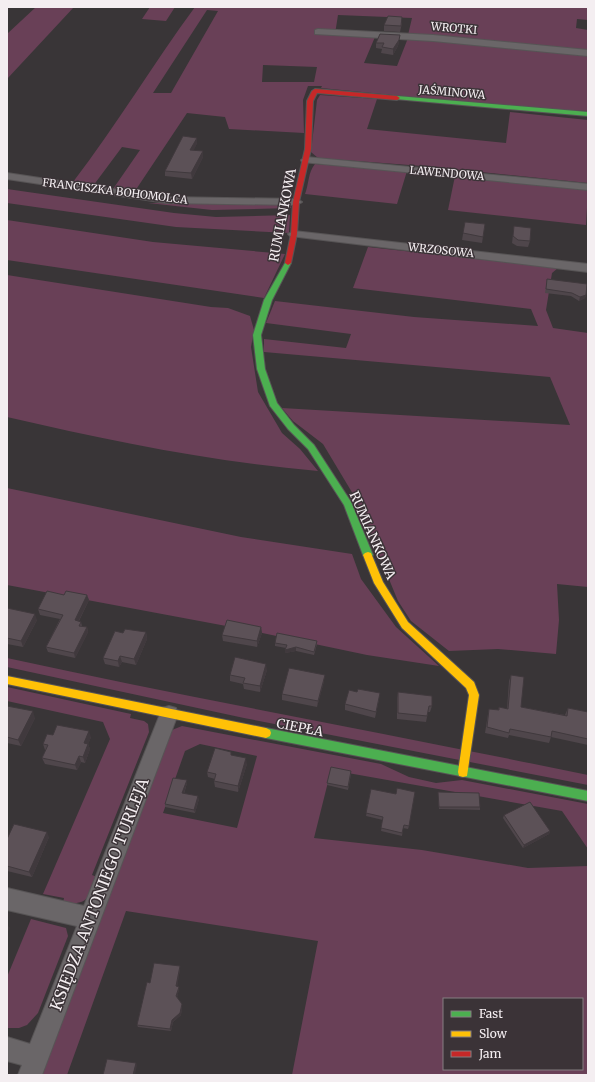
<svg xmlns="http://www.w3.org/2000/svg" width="595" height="1082" font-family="Merriweather,serif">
  <rect width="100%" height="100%" fill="#393537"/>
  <g fill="#694057" fill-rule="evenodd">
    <polygon points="36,7 74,7 7,79 7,34"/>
    <polygon points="150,7 175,7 166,21 142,19"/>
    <path d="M195 7H588V20L577 19 576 28 588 30V52L408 35 412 18 338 15 335 34 375 37 364 63 397 66 408 38 588 55V111L535 109 321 88 322 86H308L303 100 304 133 229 129 225 117 187 113 135 191 113 189 140 150 122 147 93 186 73 182C116 126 153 64 195 7ZM207 10 218 11 171 93H153ZM263 65 317 67 314 82H262Z"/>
    <polygon points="320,95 377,99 367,129 506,143 510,112 588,120 588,183 422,166 318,158 311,152 317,100"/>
    <path d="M315 164 407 171 397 204 305 194C309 184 308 172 315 164Z"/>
    <polygon points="455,176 588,190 586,225 448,210"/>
    <polygon points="7,189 174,213 216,217 290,215 289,233 176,227 7,203"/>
    <polygon points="148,203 290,204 291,208 212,210"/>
    <polygon points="7,220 153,242 285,254 264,298 7,260"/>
    <polygon points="368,247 558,268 552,273 546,310 553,328 588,333 588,587 557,584 559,620 556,654 498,649 449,651 411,621 398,601 356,499 323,444 293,421 282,408 570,425 550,377 264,352 264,339 346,348 351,334 266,323 275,301 414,317 538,326 531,309 353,288"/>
    <path d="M7 275 211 307 228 308 250 316 254 330 251 347 258 392 282 433 300 449 318 471C213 462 110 441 7 417Z"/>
    <polygon points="7,488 241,537 352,554 361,579 396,627 439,666 367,655 253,631 7,585"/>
    <path d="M7 658C200 700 395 735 588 775V785L244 718 7 667Z"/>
    <path d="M7 687 131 714 130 718 144 721 148 724 149 732 92 875 97 877C88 899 88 905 63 903L64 898 43 894 110 739 103 722 7 701Z"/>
    <path d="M182 726 381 764 409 777 436 783 462 780 588 804V849L562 811 331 770 314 838 422 850 528 868 588 866V1075H292L318 941 126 911 67 1075H40L168 736 172 730ZM200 744 257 756 237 828 163 813 185 751ZM444 999H582V1069H444Z"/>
    <polygon points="31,919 66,928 68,936 38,1013 27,1025 19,1028 7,1028 7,977"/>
  </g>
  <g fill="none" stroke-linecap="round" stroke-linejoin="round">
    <g stroke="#575455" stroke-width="2">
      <g id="street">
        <polygon points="318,29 433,35 588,50 588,56 433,41 315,34 315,30"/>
        <polygon points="306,157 588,184 588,190 302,162 301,160"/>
        <polygon points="7,173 166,197 296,199 302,202 296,205 166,203 7,179"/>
        <polygon points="294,231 588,264 588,272 290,236 288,234"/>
        <polygon points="169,706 176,708 178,714 42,1075 18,1075 22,1065 7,1061 7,1037 30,1044 77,926 7,910 7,888 84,906 160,714 162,708"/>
      </g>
    </g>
    <g stroke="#575455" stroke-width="2">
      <g id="fast">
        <polygon points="397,96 588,112 588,116 395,99 394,98"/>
        <polygon points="288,261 291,263 272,300 261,335 265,369 277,403 294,425 314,445 351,502 373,555 371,557 365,557 363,555 344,505 308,449 288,429 270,406 257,369 253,335 264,300 285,263"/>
        <polygon points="266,728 588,791 588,801 266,738 262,736 261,733 262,730"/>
      </g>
    </g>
    <g stroke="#575455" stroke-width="2">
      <g id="slow">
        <polygon points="368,552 371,553 383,582 408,622 474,682 479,695 467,776 463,777 459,776 458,772 469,695 466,688 402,628 374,583 363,555 365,553"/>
        <polygon points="7,676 266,728 270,730 271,733 270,736 266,738 7,684"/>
      </g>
    </g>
    <g stroke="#575455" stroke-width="2">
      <polygon id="jam" points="315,89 397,96 400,98 397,100 317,93 313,101 311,149 299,202 297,234 291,263 288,265 285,263 291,234 293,202 305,149 307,101 312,91"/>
    </g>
    <use href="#street" fill="#6a6668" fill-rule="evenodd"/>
    <use href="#fast" fill="#4caf50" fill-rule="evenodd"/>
    <use href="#slow" fill="#ffc107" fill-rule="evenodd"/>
    <use href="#jam" fill="#c62828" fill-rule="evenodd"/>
  </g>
  <g fill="#4f464b">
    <polygon points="402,23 400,32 384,31 384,25"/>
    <polygon points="399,40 398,46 393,55 381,53 382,49 376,48 376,43"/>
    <polygon points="197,138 197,143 193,151 203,157 192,179 165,176 165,171"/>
    <polygon points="465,222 485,224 482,243 462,240"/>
    <polygon points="514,226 530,241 528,247 517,246 512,243"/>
    <polygon points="547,279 586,295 585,298 579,301 571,296 545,293"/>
    <polygon points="64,595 87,595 89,600 79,621 81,622 82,626 87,627 88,632 75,658 48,652 46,647 60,619 40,615 38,609"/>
    <polygon points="7,608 37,620 23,647 7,644"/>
    <polygon points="261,627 262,633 257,647 223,641 222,635"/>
    <polygon points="146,632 147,639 136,665 122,662 119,667 105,664 103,658 123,633"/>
    <polygon points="317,641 317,644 314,655 296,651 285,653 286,648 275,646 275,643"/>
    <polygon points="267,670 260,692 244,689 243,684 230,681 230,675"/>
    <polygon points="511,675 521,707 565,715 568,708 588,712 588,745 551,737 549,743 509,735 508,738 485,733 488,714 489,709 498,710 499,707 507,709 509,681"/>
    <polygon points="324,681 317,707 282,700 282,694"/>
    <polygon points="357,692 379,699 375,718 345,710 345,704"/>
    <polygon points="398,692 432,706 430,712 428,712 426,722 397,719 397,698"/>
    <polygon points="7,706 35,718 21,746 7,743"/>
    <polygon points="53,735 91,737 88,744 90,749 85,763 81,762 77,770 45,764 42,758 46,750 45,750 43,744"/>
    <polygon points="232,755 247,764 238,792 215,787 214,781 215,779 208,777 207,772"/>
    <polygon points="351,774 348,790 327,785 327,783"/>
    <polygon points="187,783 184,794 199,799 195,813 165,807 165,804"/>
    <polygon points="371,789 409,826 408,829 403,828 402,836 381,831 383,820 366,816"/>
    <polygon points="438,792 480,807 480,810 439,809 438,795"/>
    <polygon points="504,815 550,831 549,834 523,848 503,818"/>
    <polygon points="49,837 32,877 7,871 7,839"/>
    <polygon points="180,966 180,969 177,986 179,987 179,989 177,997 182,1006 181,1015 173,1022 171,1031 138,1027 137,1025 150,983"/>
  </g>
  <g fill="#40393d">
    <polygon points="400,35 398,46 393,55 393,49"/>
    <polygon points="197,138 197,143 191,156 190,150"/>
    <polygon points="203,151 203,157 192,179 191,173"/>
    <polygon points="586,295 585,298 579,301 580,297"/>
    <polygon points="87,595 89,600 76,626 75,620"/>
    <polygon points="35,614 37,620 23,647 21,641"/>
    <polygon points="87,627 88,632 75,658 74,653"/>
    <polygon points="261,627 262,633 257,647 257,641"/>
    <polygon points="146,632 147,639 136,665 134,659"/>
    <polygon points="296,647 296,651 285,653 285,650"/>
    <polygon points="120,656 122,662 119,667 118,661"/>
    <polygon points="266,664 267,670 260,692 260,686"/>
    <polygon points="325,675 324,681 317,707 318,701"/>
    <polygon points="33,711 35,718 21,746 18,740"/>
    <polygon points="89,731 91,737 88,745 88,744 90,749 85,763 83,757 84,743"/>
    <polygon points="79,756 81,762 77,770 75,765"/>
    <polygon points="246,758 247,764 238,792 238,786"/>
    <polygon points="187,780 187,783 183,796 182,793"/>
    <polygon points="198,796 199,799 195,813 194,810"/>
    <polygon points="550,831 549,834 523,848 524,845"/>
    <polygon points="47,832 49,837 32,877 29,872"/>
    <polygon points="7,924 10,928 7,934"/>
    <polygon points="180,966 180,969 177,988 176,986"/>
    <polygon points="179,987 179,989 177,998 176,996"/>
    <polygon points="182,1004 182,1006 181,1015 173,1022 171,1031 170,1029 172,1020"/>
    <polygon points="136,1063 137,1065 135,1075 133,1075"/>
  </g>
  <g fill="#5c5157" stroke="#40393d">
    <polygon points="388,16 402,17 401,26 384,25"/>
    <polygon points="380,34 400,35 399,40 393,49 382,47 384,43 376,43"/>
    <polygon points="183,136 197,138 190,150 203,151 191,173 165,171"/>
    <polygon points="465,222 485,224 483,237 463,233"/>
    <polygon points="514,226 531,228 530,241 518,240 513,236"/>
    <polygon points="547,279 587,284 586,295 580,297 572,293 546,289"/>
    <polygon points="47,591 64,595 66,591 87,595 75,620 81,622 79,626 87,627 74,653 46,647 63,615 38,609"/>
    <polygon points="7,608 35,614 21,641 7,638"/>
    <polygon points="227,620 261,627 257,641 222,635"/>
    <polygon points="125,629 146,632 134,659 120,656 118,661 103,658 115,631 123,633"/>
    <polygon points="277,633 317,641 314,652 296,647 285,650 287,645 275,643"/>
    <polygon points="235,657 266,664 260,686 243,683 245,678 230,675"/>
    <polygon points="289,668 325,675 318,701 282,694"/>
    <polygon points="511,675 524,677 521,707 567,716 568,708 588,712 588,739 552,731 551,737 510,729 509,733 487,727 489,709 499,710 499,707 508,709"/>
    <polygon points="358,689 380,693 376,712 345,704 349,690 357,692"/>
    <polygon points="398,692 432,696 432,706 429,706 427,716 398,713"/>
    <polygon points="7,706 33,711 18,740 7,737"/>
    <polygon points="57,725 89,731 84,743 88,744 83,757 79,756 75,765 42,758 48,745 43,744 47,734 53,735"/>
    <polygon points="215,748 231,752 231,755 246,758 238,786 214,781 216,774 207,772"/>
    <polygon points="331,767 351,771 348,787 327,783"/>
    <polygon points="173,778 187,780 182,793 198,796 194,810 165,804"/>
    <polygon points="397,788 415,792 409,826 404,825 402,833 381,828 383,817 366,813 371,789 396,794"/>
    <polygon points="438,792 479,793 480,807 439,807"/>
    <polygon points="530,802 550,831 524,845 504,815"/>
    <polygon points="14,824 47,832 29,872 7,866 7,839"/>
    <polygon points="154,963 180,966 176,986 179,987 176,996 182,1004 180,1013 172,1020 170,1029 137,1025 147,982 150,983"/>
    <polygon points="107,1059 136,1063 133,1075 103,1075"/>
  </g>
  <g text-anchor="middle" stroke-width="3" stroke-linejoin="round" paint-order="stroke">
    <g font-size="11" fill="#f4eef1" stroke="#3b3337">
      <text transform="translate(454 28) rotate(5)" y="4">WROTKI</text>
      <text transform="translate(452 92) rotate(5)" y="4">JAŚMINOWA</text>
      <text transform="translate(447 173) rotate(5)" y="4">LAWENDOWA</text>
      <text transform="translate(115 191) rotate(7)" y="4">FRANCISZKA BOHOMOLCA</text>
      <text transform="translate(441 250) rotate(6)" y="4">WRZOSOWA</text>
    </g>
    <g font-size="13" fill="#f4eef1" stroke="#3b3337">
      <text transform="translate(282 215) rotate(-79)" y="5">RUMIANKOWA</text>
      <text transform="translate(373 535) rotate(66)" y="5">RUMIANKOWA</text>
      <text transform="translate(300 727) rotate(11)" y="5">CIEPŁA</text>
    </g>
    <g font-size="16" fill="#f4eef1" stroke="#3b3337">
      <text transform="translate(99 894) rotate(-69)" y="6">KSIĘDZA ANTONIEGO TURLEJA</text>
    </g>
  </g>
  <rect width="595" height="1082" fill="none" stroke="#f4eef1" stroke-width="16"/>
  <rect x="443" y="998" width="140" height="72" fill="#3b3337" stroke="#857e81"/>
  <rect x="451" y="1011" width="20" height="6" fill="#4caf50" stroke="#857e81"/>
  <text x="479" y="1018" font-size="12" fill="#f4eef1">Fast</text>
  <rect x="451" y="1031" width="20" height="6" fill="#ffc107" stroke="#857e81"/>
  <text x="479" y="1038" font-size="12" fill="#f4eef1">Slow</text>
  <rect x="451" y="1051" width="20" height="6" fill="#c62828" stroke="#857e81"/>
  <text x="479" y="1058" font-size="12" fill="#f4eef1">Jam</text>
</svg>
